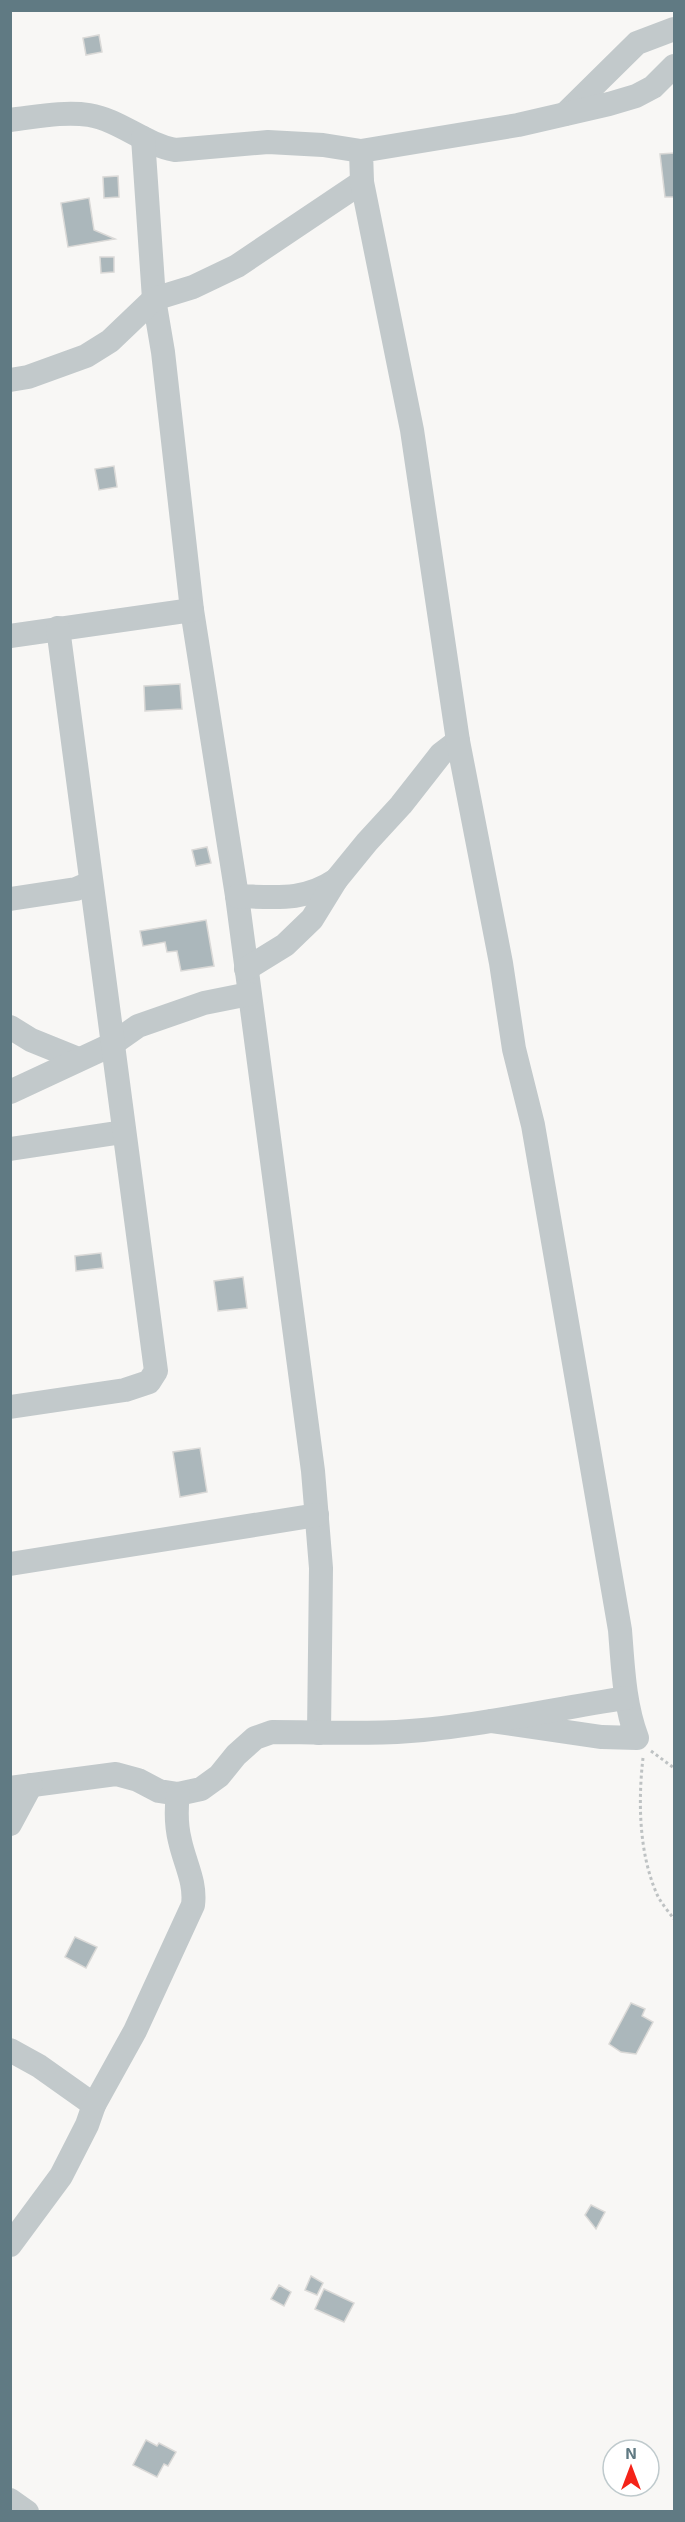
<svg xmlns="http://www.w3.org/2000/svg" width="685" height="2522" font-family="'Exo 2',sans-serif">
  <rect width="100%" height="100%" fill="#f8f7f5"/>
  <g fill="#abb7bb" stroke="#dad9d7" stroke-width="1.5">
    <polygon points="99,35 102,52 86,55 83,38"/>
    <polygon points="675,153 675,197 665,197 660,154"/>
    <polygon points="118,176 119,197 104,198 103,177"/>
    <polygon points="89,198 94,230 115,239 68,247 61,203"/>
    <polygon points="100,257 114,257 114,272 101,273"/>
    <polygon points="114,466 117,487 99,490 95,469"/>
    <polygon points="180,684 182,709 145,711 144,686"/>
    <polygon points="207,847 211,863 196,866 192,850"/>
    <polygon points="206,920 214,966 181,971 177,951 167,952 165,942 143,946 140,931"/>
    <polygon points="101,1253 103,1268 76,1271 75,1256"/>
    <polygon points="243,1277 247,1308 218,1311 214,1281"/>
    <polygon points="200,1448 207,1492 180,1497 173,1452"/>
    <polygon points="75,1937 97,1947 86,1968 65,1957"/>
    <polygon points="631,2003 645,2009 642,2016 653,2022 636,2054 621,2052 609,2044"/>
    <polygon points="591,2205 605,2212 596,2229 585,2215"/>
    <polygon points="311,2276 323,2283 317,2295 305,2290"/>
    <polygon points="279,2285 291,2292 284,2306 271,2299"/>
    <polygon points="324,2289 354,2303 344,2322 315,2309"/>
    <polygon points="146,2440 157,2446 159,2443 176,2452 168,2466 164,2464 157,2477 133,2465"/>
  </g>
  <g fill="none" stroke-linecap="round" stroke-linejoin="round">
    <g stroke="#bec2c3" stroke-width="3" stroke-dasharray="3 3" stroke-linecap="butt">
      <polyline points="651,1751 674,1768"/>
      <path d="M643 1758C638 1801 639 1852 656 1892 660 1902 668 1911 674 1919"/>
    </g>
    <g stroke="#c2c9cb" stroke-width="24">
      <polyline points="565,114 637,43 674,29"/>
      <path d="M10 120C36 117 64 111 89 115 120 120 144 144 175 150L268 142 323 145 361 151"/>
      <polyline points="143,138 154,299 163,352 192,610 237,896 313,1471 321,1568 319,1733"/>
      <polyline points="10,380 28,377 86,356 110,341 154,299 193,287 237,266 362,182"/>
      <polyline points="10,636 192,610"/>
      <path d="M237 896C275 897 303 902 336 880"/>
      <polyline points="10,899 76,889 90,883"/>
      <polyline points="246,969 285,945 312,919 336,880 367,842 401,805 441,754 458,741"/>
      <polyline points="10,1027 31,1040 78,1059"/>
      <polyline points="10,1092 111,1045 138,1026 204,1003 249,994"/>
      <polyline points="10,1149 123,1132"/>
      <polyline points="10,1407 125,1390 149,1382 156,1371 58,628"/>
      <polyline points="10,1564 317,1515"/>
      <path d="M492 1721 602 1737 637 1738C624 1703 623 1667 620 1630L533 1125 514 1049 501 963 458 741 412 430 362 182 361 151 518 125 609 104 636 96 653 87 674 66"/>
      <path d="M10 1788 116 1774 138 1780 159 1791 178 1794 201 1789 219 1776 236 1755 255 1738 272 1732C322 1732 372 1735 423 1730 491 1724 558 1708 626 1698"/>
      <polyline points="10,1824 31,1785"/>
      <polyline points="10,2050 39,2066 94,2105"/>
      <path d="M10 2245 61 2176 87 2125 94 2105 135 2031 193 1905C196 1882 185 1864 180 1841 176 1825 176 1810 178 1794"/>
      <polyline points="10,2500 27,2512"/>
    </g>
  </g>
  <rect width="685" height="2522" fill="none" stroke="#607a83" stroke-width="24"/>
  <g transform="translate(631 2468)"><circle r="28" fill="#ffffff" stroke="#bfcacd" stroke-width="1.5"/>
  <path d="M0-4.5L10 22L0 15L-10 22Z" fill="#f42319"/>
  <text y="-9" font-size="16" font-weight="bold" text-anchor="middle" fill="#607a83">N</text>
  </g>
</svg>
